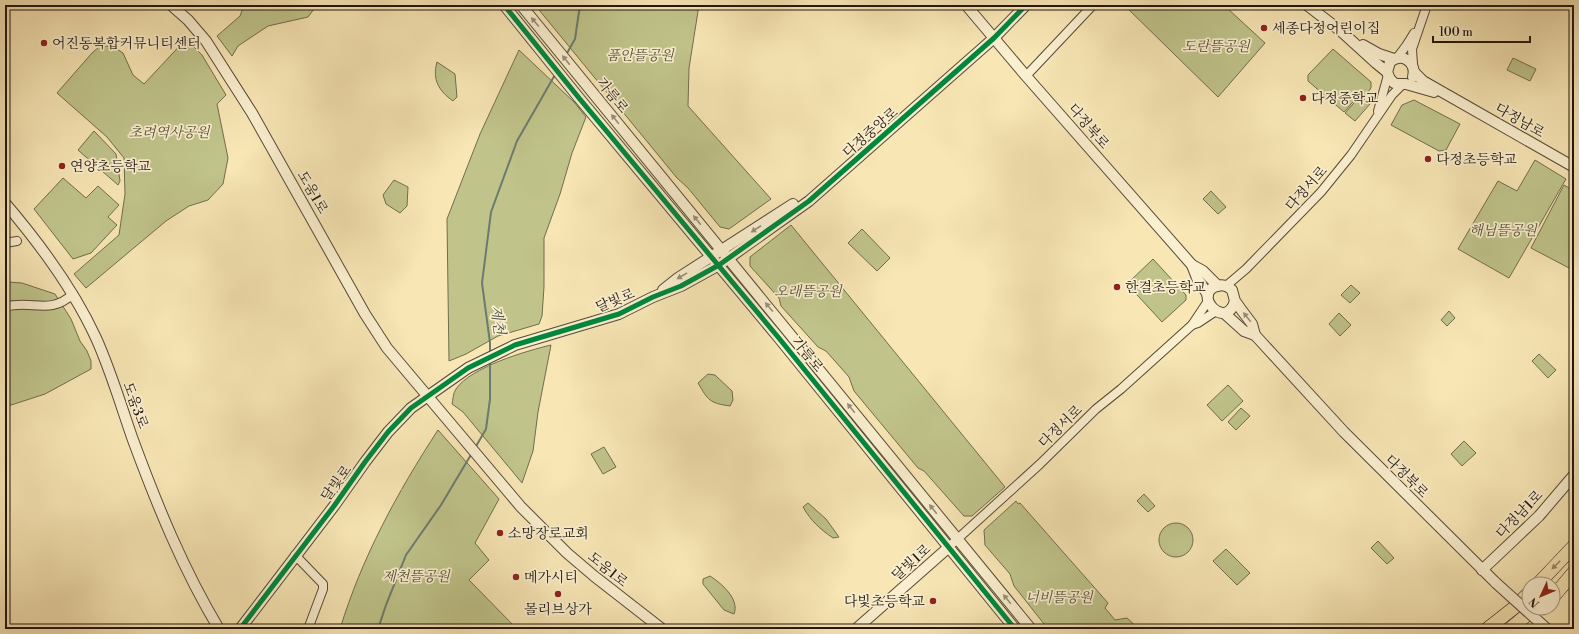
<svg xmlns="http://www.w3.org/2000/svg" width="1579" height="634" font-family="'Libre Bodoni','Noto Serif KR',serif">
  <rect width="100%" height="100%" fill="#f8e6b5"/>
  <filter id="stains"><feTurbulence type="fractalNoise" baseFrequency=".005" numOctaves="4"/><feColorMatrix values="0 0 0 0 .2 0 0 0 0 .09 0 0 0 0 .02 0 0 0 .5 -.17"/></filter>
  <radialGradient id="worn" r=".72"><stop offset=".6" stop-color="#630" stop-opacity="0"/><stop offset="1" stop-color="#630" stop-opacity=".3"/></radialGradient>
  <g fill="#c0c48b" stroke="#706d4d">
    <polygon points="244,5 317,5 308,17 268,26 238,46 232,56 217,36 240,16"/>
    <polygon points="535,5 699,5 689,68 688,106 771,199 729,229 720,227 688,188 677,178"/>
    <polygon points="1124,5 1230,5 1227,8 1265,43 1218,97"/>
    <polygon points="186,39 202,55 226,95 217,104 228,158 223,184 208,200 189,206 166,221 86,288 74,274 119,235 125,194 124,158 107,137 57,93 92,53 100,46 112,46 123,53 133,75 144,84"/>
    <polygon points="1333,49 1371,82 1371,88 1364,97 1360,94 1344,112 1308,81 1308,75"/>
    <polygon points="519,50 574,102 586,117 572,153 560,194 544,238 544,287 542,316 539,324 498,336 466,354 449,361 447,219 480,134"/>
    <polygon points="1513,58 1536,69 1530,81 1507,70"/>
    <path d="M437 62 455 74 457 97 453 101C439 91 432 80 437 62Z"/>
    <polygon points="1360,96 1370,104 1355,121 1345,113"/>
    <polygon points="1414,100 1460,124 1446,150 1439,151 1391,125 1402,105"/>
    <polygon points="94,131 116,154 120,181 118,185 78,150"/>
    <polygon points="1535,160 1566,179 1509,278 1458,249 1498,181 1517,191"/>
    <polygon points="63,178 86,198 98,186 119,205 108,217 117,225 91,253 73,259 34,209"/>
    <polygon points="394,180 408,187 407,206 400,213 386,204 383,195"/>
    <polygon points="1564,185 1574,191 1574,259 1569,268 1531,248"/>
    <polygon points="1211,191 1226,207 1218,214 1203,199"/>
    <polygon points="791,225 1005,487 972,516 964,516 924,471 918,468 854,391 849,377 826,351 818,347 781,306 779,298 750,266 750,257"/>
    <polygon points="862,229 890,258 877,271 848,243"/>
    <polygon points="1153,259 1186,295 1186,300 1162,322 1127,284"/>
    <polygon points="8,282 22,283 55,294 71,319 80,341 87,351 91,361 91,369 45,394 5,407 5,283"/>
    <polygon points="1351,285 1360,293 1350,303 1341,295"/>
    <polygon points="1449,311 1455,318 1447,326 1441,320"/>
    <polygon points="1339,313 1351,325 1340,336 1329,324"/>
    <path d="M551 345 538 412 533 451 522 483 463 412 452 404C453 400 453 393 456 389 471 367 526 351 551 345Z"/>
    <polygon points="1539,354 1556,370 1548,378 1532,361"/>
    <path d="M708 374 715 375 732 391 733 400 730 406C709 403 708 400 698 383Z"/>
    <polygon points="1228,385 1243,401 1222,421 1207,405"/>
    <polygon points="1241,408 1250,416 1236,430 1228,422"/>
    <path d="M438 430 499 499 475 543 489 560 469 580 517 629H340C362 557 397 493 438 430Z"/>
    <polygon points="1464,441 1476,453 1462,466 1451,454"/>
    <polygon points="604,447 616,467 603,474 591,454"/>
    <polygon points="1144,494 1155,506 1148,512 1137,501"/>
    <polygon points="1016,501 1018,504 1020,503 1108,603 1105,608 1115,620 1127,618 1139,629 1048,629 1014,586 1010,574 985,545 984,530"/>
    <path d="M808 503 826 519 839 537 833 538C820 529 811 521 803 507Z"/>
    <circle cx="1176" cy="540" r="17"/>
    <polygon points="1378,541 1394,558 1387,564 1371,548"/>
    <polygon points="1226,549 1250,573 1237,585 1213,561"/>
    <path d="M710 576C721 583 740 599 734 614L724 610 703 584V579Z"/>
  </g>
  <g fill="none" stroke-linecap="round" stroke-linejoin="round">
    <g stroke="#6b7b70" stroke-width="2">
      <polyline points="566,55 575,39 580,5"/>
      <polyline points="490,353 490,343 482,283 491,212 517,141 556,73"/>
      <polyline points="475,448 486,429 490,399 490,361"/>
      <polyline points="378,629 386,605 406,555 441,505 472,453"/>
    </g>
    <g stroke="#564a38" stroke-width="10">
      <g id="minor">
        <polyline points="1397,58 1406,46 1414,33"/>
        <polyline points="1413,65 1412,49 1427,5"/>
        <polyline points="1026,76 1093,5"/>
        <polyline points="1378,111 1388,75"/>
        <polyline points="5,243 17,241"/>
        <polyline points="1226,286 1246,269 1321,192 1351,155 1392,95 1403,84"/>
        <path d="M5 307C32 299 49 316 73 294"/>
        <polyline points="1192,325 1208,301"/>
        <polyline points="953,543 1040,464 1096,409 1121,389 1192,325 1198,323 1216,311"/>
        <polyline points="295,555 323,584 323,589 308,629"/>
      </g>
    </g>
    <g stroke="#564a38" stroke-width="12">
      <g id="tertiary">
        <polyline points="171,5 188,20 206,41 252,113 365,314 387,348 521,507 567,553 594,576 662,629"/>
        <polyline points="504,5 579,98 778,337 1015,629"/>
        <polyline points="521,5 1031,629"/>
        <polyline points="966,5 1026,76 1192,265 1197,278 1208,295"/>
        <polyline points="1307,5 1342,32 1376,63 1387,72 1390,79 1394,83 1398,84 1406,84 1434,92"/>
        <polyline points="1363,45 1379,54 1394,59"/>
        <path d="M1387 72 1390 62C1402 52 1417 62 1413 77"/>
        <polyline points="1414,72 1423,81 1574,167"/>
        <path d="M5 203C40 244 73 288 96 338 111 371 121 406 133 440 157 505 183 569 219 629"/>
        <polyline points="1192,265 1203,271 1218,286"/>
        <polyline points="663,290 678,278 793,204"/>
        <path d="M1235 301C1226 332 1191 294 1217 286 1223 284 1228 286 1232 290L1235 301 1240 308 1252 324 1255 335 1344 432 1496 583"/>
        <polyline points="1224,313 1244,331 1255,335"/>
        <polyline points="1482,570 1539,516 1574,475"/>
        <polyline points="240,629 334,506 365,462 388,432 411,408 468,368 515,345 619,314 653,297 681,286 719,265 809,201 994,38 1026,5"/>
        <polyline points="856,629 949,547"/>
      </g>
    </g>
    <g stroke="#20160f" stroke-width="14">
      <g id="trunk">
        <polyline points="1538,584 1574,546"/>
        <polyline points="1553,597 1574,572"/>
        <polyline points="1487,629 1515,607 1529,593"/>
        <polyline points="1510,629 1535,608"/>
      </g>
    </g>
    <use href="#minor" stroke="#faefcf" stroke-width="8"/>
    <use href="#tertiary" stroke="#faefcf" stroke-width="10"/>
    <use href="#trunk" stroke="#f8e6b5" stroke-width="13"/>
    <g stroke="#564a38" stroke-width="12" stroke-linecap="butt">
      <polyline id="tertiary-bridge" points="1496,583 1547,629"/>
    </g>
    <use href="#tertiary-bridge" stroke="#faefcf" stroke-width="10"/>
    <g stroke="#faefcf" stroke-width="8">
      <g id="cycleway">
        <polyline points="504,5 579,98 778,337 1015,629"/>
        <polyline points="240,629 334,506 365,462 388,432 411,408 468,368 515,345 619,314 653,297 681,286 719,265 809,201 994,38 1026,5"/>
      </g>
    </g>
    <use href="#cycleway" stroke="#00873e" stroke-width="5"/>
  </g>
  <defs><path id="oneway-solid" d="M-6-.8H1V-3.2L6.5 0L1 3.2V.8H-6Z"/></defs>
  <g fill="#988d79">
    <use href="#oneway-solid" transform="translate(535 22) rotate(-130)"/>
    <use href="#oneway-solid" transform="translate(566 60) rotate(-129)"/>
    <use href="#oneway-solid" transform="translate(615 119) rotate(-129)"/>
    <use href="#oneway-solid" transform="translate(697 220) rotate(-129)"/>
    <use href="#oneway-solid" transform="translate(756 229) rotate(147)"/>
    <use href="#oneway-solid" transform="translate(682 276) rotate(149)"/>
    <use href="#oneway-solid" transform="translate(769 307) rotate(-130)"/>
    <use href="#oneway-solid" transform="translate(1247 317) rotate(-128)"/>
    <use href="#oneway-solid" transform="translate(851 408) rotate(-129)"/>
    <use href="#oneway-solid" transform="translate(933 509) rotate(-129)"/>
    <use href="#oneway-solid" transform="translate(1007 599) rotate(-129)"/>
  </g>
  <use fill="#97886a" href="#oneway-solid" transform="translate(1556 565) rotate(135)"/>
  <g fill="#8f2418" stroke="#faefcf" stroke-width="1.5">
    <circle cx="1264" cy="28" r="4"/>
    <circle cx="44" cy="43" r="4"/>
    <circle cx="1303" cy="98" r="4"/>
    <circle cx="1428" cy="159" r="4"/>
    <circle cx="62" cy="166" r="4"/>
    <circle cx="1117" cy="287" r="4"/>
    <circle cx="500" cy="533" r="4"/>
    <circle cx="516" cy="577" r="4"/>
    <circle cx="558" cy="594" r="4"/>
    <circle cx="933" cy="601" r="4"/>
  </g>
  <g text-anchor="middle" stroke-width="3.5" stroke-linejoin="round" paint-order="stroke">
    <g font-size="14" fill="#20160f" stroke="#faefcf" text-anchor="start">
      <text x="1272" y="33">세종다정어린이집</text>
      <text x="52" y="48">어진동복합커뮤니티센터</text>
      <text x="1311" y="103">다정중학교</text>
      <text x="1436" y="164">다정초등학교</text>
      <text x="70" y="171">연양초등학교</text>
      <text x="1125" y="292">한결초등학교</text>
      <text x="508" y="538">소망장로교회</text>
      <text x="524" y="582">메가시티</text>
      <text x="925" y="606" text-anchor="end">다빛초등학교</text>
      <text x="558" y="614" text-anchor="middle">몰리브상가</text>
    </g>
    <g font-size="14" font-style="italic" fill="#58533a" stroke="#faefcf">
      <text x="1216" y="51">도란뜰공원</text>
      <text x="640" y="60">품안뜰공원</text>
      <text x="169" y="137">초려역사공원</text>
      <text x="1503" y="235">해님뜰공원</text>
      <text x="808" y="296">오래뜰공원</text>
      <text x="416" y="581">제천뜰공원</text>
      <text x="1059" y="602">너비뜰공원</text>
    </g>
    <g font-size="14" fill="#20160f" stroke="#faefcf">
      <text transform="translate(613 95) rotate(51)" y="5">가름로</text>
      <text transform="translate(1520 120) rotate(30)" y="5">다정남로</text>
      <text transform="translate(1089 126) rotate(49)" y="5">다정북로</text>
      <text transform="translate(870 132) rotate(-41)" y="5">다정중앙로</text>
      <text transform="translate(1306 188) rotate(-48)" y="5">다정서로</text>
      <text transform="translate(313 192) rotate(60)" y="5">도움1로</text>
      <text transform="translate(615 300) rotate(-22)" y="5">달빛로</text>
      <text transform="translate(808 354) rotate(51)" y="5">가름로</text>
      <text transform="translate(136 405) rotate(70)" y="5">도움3로</text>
      <text transform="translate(1060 426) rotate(-44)" y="5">다정서로</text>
      <text transform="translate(1407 476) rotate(45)" y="5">다정북로</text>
      <text transform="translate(336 483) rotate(-54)" y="5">달빛로</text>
      <text transform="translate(1519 514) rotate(-46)" y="5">다정남1로</text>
      <text transform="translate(911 562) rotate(-42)" y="5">달빛1로</text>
      <text transform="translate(608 569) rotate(39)" y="5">도움1로</text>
    </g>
    <g font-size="15" font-style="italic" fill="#4c5147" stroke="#faefcf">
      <text transform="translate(498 320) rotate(82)" y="5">제천</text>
    </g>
  </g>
  <rect width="1579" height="634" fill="none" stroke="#f8e6b5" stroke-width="20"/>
  <rect x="6" y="6" width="1567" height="622" fill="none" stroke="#20160f" stroke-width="2"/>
  <rect x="10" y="10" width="1559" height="614" fill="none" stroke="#20160f"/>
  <g transform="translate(1541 596) rotate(226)"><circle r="19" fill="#faefcf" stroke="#a39882"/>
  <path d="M0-3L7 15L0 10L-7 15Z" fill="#8f2418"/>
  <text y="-6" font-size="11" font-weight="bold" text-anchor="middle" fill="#20160f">N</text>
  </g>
  <path d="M1433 36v6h97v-6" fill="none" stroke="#20160f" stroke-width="2"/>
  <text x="1439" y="36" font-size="12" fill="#20160f" stroke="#faefcf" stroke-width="3" paint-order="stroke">100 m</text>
  <rect width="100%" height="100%" filter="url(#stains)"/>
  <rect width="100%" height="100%" fill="url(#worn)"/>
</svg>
